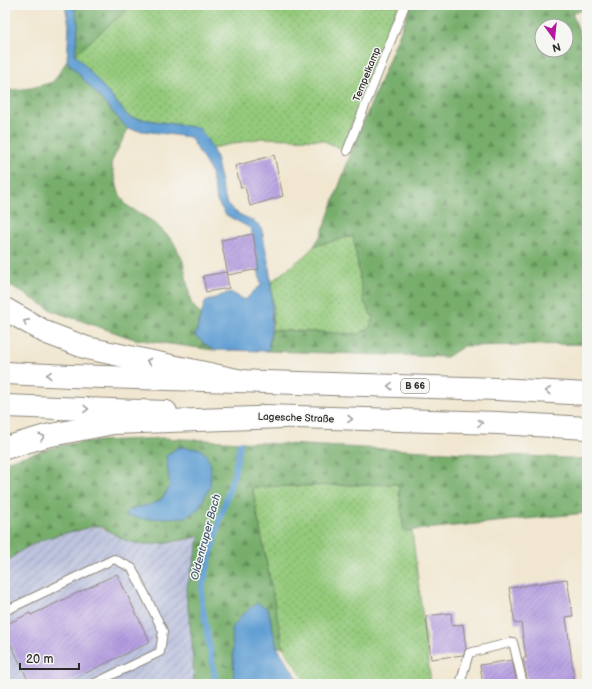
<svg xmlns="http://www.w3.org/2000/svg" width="592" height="689" font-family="'Balsamiq Sans',sans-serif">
  <defs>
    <pattern id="industrial-furrows" width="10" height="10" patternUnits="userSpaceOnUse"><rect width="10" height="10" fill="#bdc3de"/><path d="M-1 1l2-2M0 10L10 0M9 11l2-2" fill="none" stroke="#9a9fb4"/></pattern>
    <pattern id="grass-dots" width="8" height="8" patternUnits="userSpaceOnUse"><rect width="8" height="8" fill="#94ca7c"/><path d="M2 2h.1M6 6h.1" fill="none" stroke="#79a466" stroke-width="1.8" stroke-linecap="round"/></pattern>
    <pattern id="forest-firs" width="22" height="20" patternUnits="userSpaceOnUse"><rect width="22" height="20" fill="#77ae6c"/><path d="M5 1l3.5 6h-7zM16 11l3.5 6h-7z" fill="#628e59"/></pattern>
    <pattern id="building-hatch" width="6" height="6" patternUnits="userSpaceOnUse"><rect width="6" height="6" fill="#b39be1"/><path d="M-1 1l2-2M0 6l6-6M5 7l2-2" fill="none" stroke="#927fb7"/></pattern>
  </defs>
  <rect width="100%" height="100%" fill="#f6f6f2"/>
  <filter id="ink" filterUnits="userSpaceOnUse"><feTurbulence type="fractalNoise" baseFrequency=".025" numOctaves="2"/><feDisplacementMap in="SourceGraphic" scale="8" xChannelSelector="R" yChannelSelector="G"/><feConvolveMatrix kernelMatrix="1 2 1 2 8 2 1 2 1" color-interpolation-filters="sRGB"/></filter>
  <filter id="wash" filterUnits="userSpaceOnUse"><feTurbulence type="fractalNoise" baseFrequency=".012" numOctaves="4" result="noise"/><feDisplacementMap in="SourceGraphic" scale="16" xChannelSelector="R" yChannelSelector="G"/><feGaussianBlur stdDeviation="0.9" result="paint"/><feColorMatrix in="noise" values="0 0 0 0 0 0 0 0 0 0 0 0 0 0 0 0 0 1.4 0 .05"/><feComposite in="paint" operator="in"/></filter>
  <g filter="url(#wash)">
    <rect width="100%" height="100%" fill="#f1e7d0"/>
    <polygon fill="url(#industrial-furrows)" points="97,526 131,543 160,544 176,542 200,535 186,592 192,642 194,684 5,684 5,563 19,551 38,541 56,535"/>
    <g fill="url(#grass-dots)" stroke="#607a54">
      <polygon points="133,5 399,5 342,149 322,140 262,138 212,148 199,128 129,117 75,54"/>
      <polygon points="353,236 364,302 373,317 370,328 359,334 272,330 273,308 271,282 304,256 314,246"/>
      <polygon points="398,484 404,531 412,531 431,684 307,684 283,647 252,487"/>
    </g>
    <g fill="url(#forest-firs)" stroke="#516c4c" fill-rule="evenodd">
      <polygon points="74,5 133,5 75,54 78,25"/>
      <path d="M411 5H585V9L572 13 587 53V344L464 346 447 357 268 351 272 330 359 334 370 328 373 317 364 302 353 236 314 246 321 235 351 153ZM542 26H566V50H542Z"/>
      <polygon points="67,61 128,129 111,163 119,193 126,205 155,223 173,241 183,261 191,303 201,315 195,336 213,350 134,339 53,311 5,282 5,91 31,88 53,82"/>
      <path d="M163 438 587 459V513L404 531 398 484 252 487 283 647H277L268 609 234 651V684H194L192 642 186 592 200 536C179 541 152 548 130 542 121 540 105 527 98 526 93 525 84 529 80 530 49 536 30 542 5 563V462L62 445 80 442ZM170 487 161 518 145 519 130 509C151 506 157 506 170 487Z"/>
    </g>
    <g fill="#619fd3" stroke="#46657f">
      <path d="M65 5H74L78 25 75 54 129 117 199 128C203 134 209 141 212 148 220 163 219 182 225 198 232 218 254 216 261 228 263 233 264 241 265 246 273 281 274 316 268 351L213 350 195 336 205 302 230 292 245 300 256 289 261 286 253 235 250 228 226 215 217 201 211 172 190 137 128 129 67 61 69 25Z"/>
      <path d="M178 447 200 449 206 454 211 466 210 487 198 509 186 517 145 519 129 516 124 514C134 505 149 508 160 500 164 497 167 491 170 487L166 456Z"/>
      <polygon points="257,603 268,609 277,647 301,684 234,684 232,629 241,616"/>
    </g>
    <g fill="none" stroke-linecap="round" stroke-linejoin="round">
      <polyline stroke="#619fd3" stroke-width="6" points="216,684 202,604 202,589 217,529 234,474 240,444"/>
    </g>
    <g id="blocks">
      <g fill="url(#building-hatch)">
        <polygon points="274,155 283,196 250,206 245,187 241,188 235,166"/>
        <polygon points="253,234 259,269 228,275 221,240"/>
        <polygon points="226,272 229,288 206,292 203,276"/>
        <polygon points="117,574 150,642 63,684 30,684 5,632 5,625 30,613 31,615"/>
        <polygon points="567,579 573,616 566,617 575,684 528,684 523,658 526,658 521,623 515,624 509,588"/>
        <polygon points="451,613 452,626 463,624 466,649 463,655 431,659 426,616"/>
        <polygon points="512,660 517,684 483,684 480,665"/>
      </g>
    </g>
  </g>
  <g filter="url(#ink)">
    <use href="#blocks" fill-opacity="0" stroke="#8e897e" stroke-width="1"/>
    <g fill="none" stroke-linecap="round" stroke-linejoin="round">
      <g stroke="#8e897e" stroke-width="10">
        <g id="service">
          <polyline points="347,151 405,5"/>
          <polyline points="5,611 114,559 132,568 163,631 160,652 93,684"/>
          <polyline points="460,684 469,653 513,642 523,684"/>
        </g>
      </g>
      <g stroke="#8e897e" stroke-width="24">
        <g id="trunk">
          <polyline points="5,373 71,376 498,389 587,394"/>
          <polyline points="5,406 166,412"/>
          <polyline points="264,416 498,423 587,428"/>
        </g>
      </g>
      <g stroke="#8e897e" stroke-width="24">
        <g id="motorway">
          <polyline points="5,309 47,333 87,348 242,381"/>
          <polyline points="5,448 46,436 113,423 283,417"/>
        </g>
      </g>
      <use href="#service" stroke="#fff" stroke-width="8"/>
      <use href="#trunk" stroke="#fff" stroke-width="22"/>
      <use href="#motorway" stroke="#fff" stroke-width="22"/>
    </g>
    <defs><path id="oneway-chevron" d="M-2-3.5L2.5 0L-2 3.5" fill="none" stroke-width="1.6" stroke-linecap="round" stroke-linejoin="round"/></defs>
    <g stroke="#a0a0a0">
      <use href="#oneway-chevron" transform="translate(26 322) rotate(-151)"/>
      <use href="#oneway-chevron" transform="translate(149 361) rotate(-168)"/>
      <use href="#oneway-chevron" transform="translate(49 375) rotate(-177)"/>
      <use href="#oneway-chevron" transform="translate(390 386) rotate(-178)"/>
      <use href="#oneway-chevron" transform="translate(548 391) rotate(-177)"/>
      <use href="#oneway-chevron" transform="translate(86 409) rotate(2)"/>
      <use href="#oneway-chevron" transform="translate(350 419) rotate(2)"/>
      <use href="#oneway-chevron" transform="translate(480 423) rotate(2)"/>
      <use href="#oneway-chevron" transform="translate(42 437) rotate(-15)"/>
    </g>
  </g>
  <g text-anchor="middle" stroke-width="3" stroke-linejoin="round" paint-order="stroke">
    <rect fill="#f6f6f2" stroke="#686867" stroke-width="1" x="401" y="379" width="28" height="14" rx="3"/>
    <g font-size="9" font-weight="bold" fill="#2b2b2b">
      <text x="415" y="389">B 66</text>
    </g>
    <g font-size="10" fill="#2b2b2b" stroke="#f6f6f2">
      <text transform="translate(366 74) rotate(-68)" y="4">Tempelkamp</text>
      <text transform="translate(296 417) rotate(2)" y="4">Lagesche Straße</text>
    </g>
    <g font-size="11" font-style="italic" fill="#41596e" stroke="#f6f6f2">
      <text transform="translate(205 537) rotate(-75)" y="4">Oldentruper Bach</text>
    </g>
  </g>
  <rect width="592" height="689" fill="none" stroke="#f6f6f2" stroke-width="20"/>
  <g transform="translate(554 38) rotate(165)"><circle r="19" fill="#f6f6f2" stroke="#a5a5a2"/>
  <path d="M0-3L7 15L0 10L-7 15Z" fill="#b5179e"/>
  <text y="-6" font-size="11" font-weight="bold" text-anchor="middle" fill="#2b2b2b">N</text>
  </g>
  <path d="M20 663v6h59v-6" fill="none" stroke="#2b2b2b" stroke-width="2"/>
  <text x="26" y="663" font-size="12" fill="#2b2b2b" stroke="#f6f6f2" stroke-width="3" paint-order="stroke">20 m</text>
</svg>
